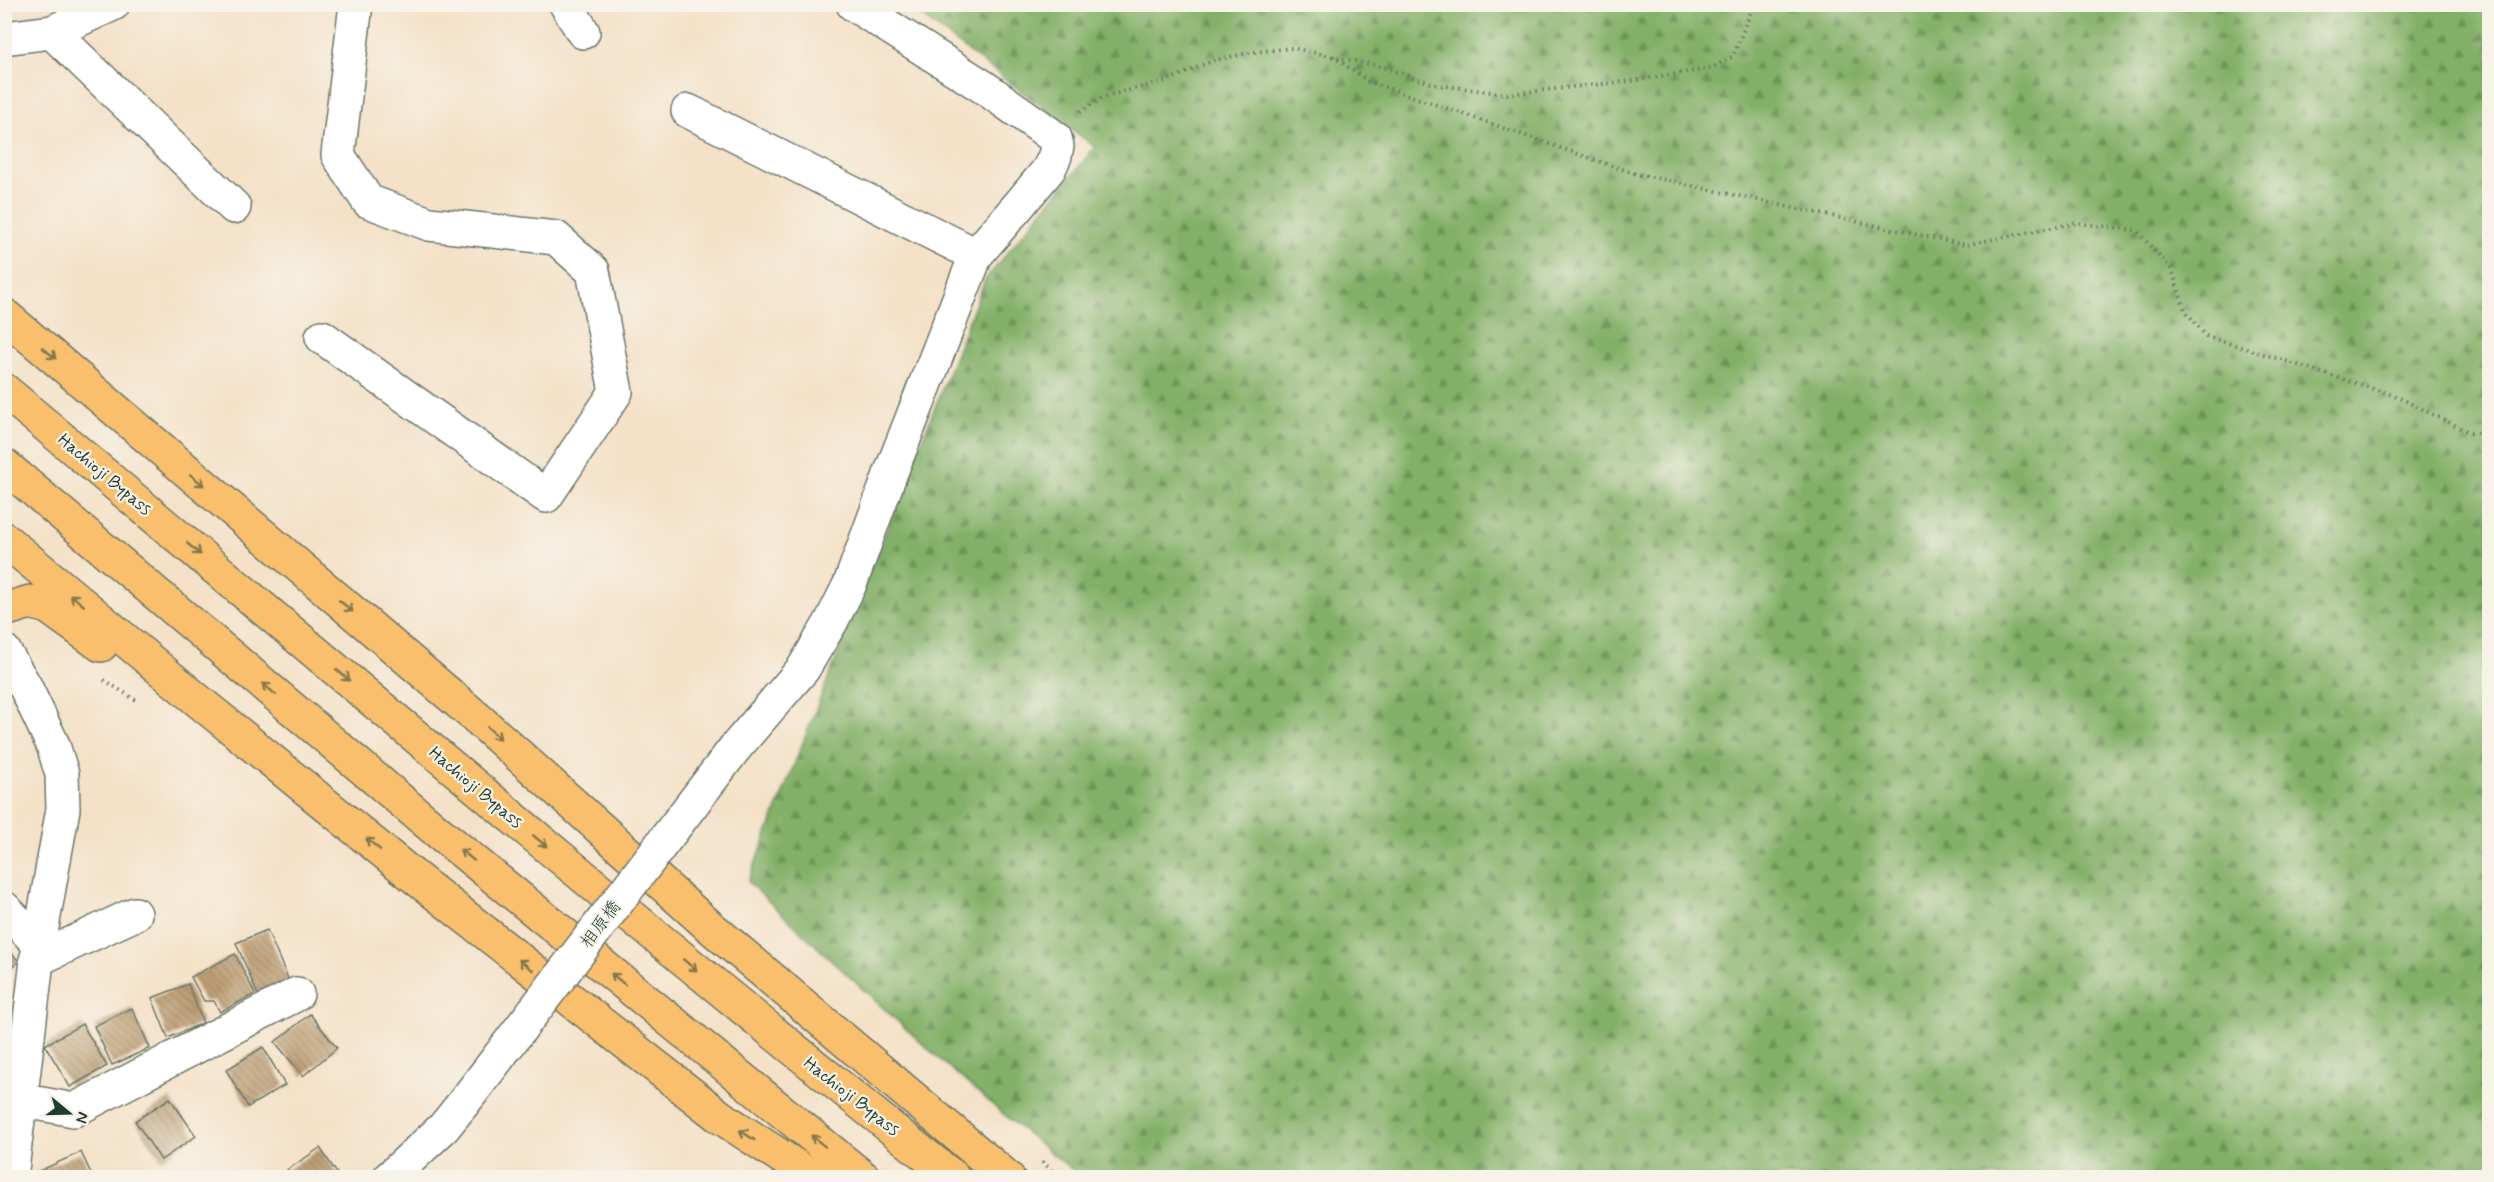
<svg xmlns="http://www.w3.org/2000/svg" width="2494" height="1182" font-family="Mynerve,'Klee One',sans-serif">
  <defs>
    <pattern id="forest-firs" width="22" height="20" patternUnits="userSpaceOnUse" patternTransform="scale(1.5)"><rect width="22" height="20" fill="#83b068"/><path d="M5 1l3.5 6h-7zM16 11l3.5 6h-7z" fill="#6b9056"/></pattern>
    <pattern id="building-back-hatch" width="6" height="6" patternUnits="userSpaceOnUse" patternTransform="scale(1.5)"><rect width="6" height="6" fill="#be9f75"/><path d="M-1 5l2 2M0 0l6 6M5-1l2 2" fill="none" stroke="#9a8361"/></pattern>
  </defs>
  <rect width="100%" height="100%" fill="#f7f3e8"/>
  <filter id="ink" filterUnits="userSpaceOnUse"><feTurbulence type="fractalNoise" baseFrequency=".0167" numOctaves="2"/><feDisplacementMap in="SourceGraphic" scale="12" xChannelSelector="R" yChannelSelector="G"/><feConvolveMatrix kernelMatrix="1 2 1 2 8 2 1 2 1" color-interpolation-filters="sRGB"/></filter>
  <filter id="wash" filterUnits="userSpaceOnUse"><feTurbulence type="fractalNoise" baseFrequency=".008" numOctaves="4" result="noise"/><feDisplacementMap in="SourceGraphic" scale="24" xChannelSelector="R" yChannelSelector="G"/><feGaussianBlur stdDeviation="1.35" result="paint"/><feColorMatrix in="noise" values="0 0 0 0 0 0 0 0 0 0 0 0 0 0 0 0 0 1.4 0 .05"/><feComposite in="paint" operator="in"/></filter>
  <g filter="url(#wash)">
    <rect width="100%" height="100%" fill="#f4e1c7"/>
    <path fill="url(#forest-firs)" stroke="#51764e" stroke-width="1.5" d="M907 5H2489V1177H1082C964 1087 856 983 748 882L985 280 1095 147Z"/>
    <g id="blocks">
      <g fill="url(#building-back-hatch)">
        <polygon points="267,930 289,981 258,995 236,943"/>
        <polygon points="4,946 19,961 4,975"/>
        <polygon points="235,954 255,994 220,1012 214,1001 204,1001 191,977"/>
        <polygon points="188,984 203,1023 168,1038 152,998"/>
        <polygon points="132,1008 150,1048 112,1065 94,1026"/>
        <polygon points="310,1014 337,1048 303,1076 275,1042"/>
        <polygon points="82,1024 107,1066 70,1087 45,1045"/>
        <polygon points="263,1047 285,1085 248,1107 226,1070"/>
        <polygon points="170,1098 196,1136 161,1160 135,1121"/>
        <polygon points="320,1148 340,1178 292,1178 287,1170"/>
        <polygon points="81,1152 93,1178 29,1178 28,1176"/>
      </g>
    </g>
  </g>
  <g filter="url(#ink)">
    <use href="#blocks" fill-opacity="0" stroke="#6a7667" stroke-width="1.5"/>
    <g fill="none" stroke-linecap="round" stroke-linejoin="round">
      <g stroke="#6a7667" stroke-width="36">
        <g id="minor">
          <polyline points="566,4 583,32"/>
          <polyline points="52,32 234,207"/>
          <polyline points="4,38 52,32 113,4"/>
          <polyline points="688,111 976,255"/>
          <polyline points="322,337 546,496 616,392 593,271 556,238 429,224 368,201 338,155 356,4"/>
          <polyline points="4,651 25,686 53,745 62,774 63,809 39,944 11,1178"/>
          <polyline points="735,748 803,669 831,622 850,584 891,472 976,255 1019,205 1049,169 1055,156 1057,146 1055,138 1039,126 985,88 853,4"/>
          <polyline points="4,908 39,944"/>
          <polyline points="36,960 135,914"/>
          <polyline points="4,1097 74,1110 297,994"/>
          <polyline points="389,1178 444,1127 465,1101"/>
        </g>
      </g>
      <g stroke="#6a7667" stroke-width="36">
        <g id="highway">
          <polyline points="4,315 477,718 708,925 1008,1178"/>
          <path d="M4 390C319 655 632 922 954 1178"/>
          <polyline points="4,465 437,831 864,1178"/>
          <polyline points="4,539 201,703 412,875 719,1116 814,1178"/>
          <polyline points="4,610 30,602 48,607 101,645"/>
        </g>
      </g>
      <g stroke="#6a7667" stroke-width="4" stroke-dasharray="1.5 4.5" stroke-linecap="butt">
        <polyline points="1333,56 1368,81 1633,173 1965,245 2076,223 2136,230 2172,270 2185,310 2206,336 2396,396 2470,433 2490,433"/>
        <polyline points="1080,112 1102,97 1169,80 1214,60 1254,52 1292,48 1379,66 1437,85 1507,94 1632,81 1712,68 1733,56 1754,4"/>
        <polyline points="104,680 139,702"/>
        <polyline points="1042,1162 1061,1178"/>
      </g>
      <use href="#minor" stroke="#fff" stroke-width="33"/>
      <use href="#highway" stroke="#f9bf6d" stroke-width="33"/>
      <g stroke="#6a7667" stroke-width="36" stroke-linecap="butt">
        <polyline id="minor-bridge" points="465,1101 735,748"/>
      </g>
      <use href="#minor-bridge" stroke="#fff" stroke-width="33"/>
    </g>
    <defs><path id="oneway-shaft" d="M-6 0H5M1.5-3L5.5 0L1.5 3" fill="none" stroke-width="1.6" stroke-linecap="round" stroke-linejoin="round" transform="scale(1.5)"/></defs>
    <g stroke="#81784e">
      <use href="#oneway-shaft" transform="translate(49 353) rotate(40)"/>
      <use href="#oneway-shaft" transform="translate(197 480) rotate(40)"/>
      <use href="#oneway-shaft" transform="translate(194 549) rotate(40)"/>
      <use href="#oneway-shaft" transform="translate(77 600) rotate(-140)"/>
      <use href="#oneway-shaft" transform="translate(346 606) rotate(40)"/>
      <use href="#oneway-shaft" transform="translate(343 675) rotate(40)"/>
      <use href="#oneway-shaft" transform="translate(269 689) rotate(-140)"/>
      <use href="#oneway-shaft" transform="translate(494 733) rotate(42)"/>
      <use href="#oneway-shaft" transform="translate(540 841) rotate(40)"/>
      <use href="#oneway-shaft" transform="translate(373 844) rotate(-141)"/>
      <use href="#oneway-shaft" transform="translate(467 855) rotate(-141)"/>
      <use href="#oneway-shaft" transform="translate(526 965) rotate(-142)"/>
      <use href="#oneway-shaft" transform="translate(690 965) rotate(40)"/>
      <use href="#oneway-shaft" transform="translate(618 979) rotate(-141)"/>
      <use href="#oneway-shaft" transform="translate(747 1135) rotate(-147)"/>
      <use href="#oneway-shaft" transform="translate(818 1141) rotate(-141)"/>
    </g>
  </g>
  <g text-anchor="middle" stroke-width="4.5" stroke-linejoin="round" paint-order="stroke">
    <g font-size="18" fill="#1f3d34" stroke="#f7f3e8">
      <text transform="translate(105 474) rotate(40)" y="6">Hachioji Bypass</text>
      <text transform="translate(476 787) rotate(40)" y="6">Hachioji Bypass</text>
      <text transform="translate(600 924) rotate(-53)" y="6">相原橋</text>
      <text transform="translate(852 1096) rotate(38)" y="6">Hachioji Bypass</text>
    </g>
  </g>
  <rect width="2494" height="1182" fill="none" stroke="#f7f3e8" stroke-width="24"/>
  <g transform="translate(69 1113) rotate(109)" stroke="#f7f3e8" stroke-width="4.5" paint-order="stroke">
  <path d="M0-4.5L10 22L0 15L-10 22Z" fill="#1f3d34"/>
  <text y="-9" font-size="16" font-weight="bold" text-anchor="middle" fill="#1f3d34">N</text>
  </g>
</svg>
